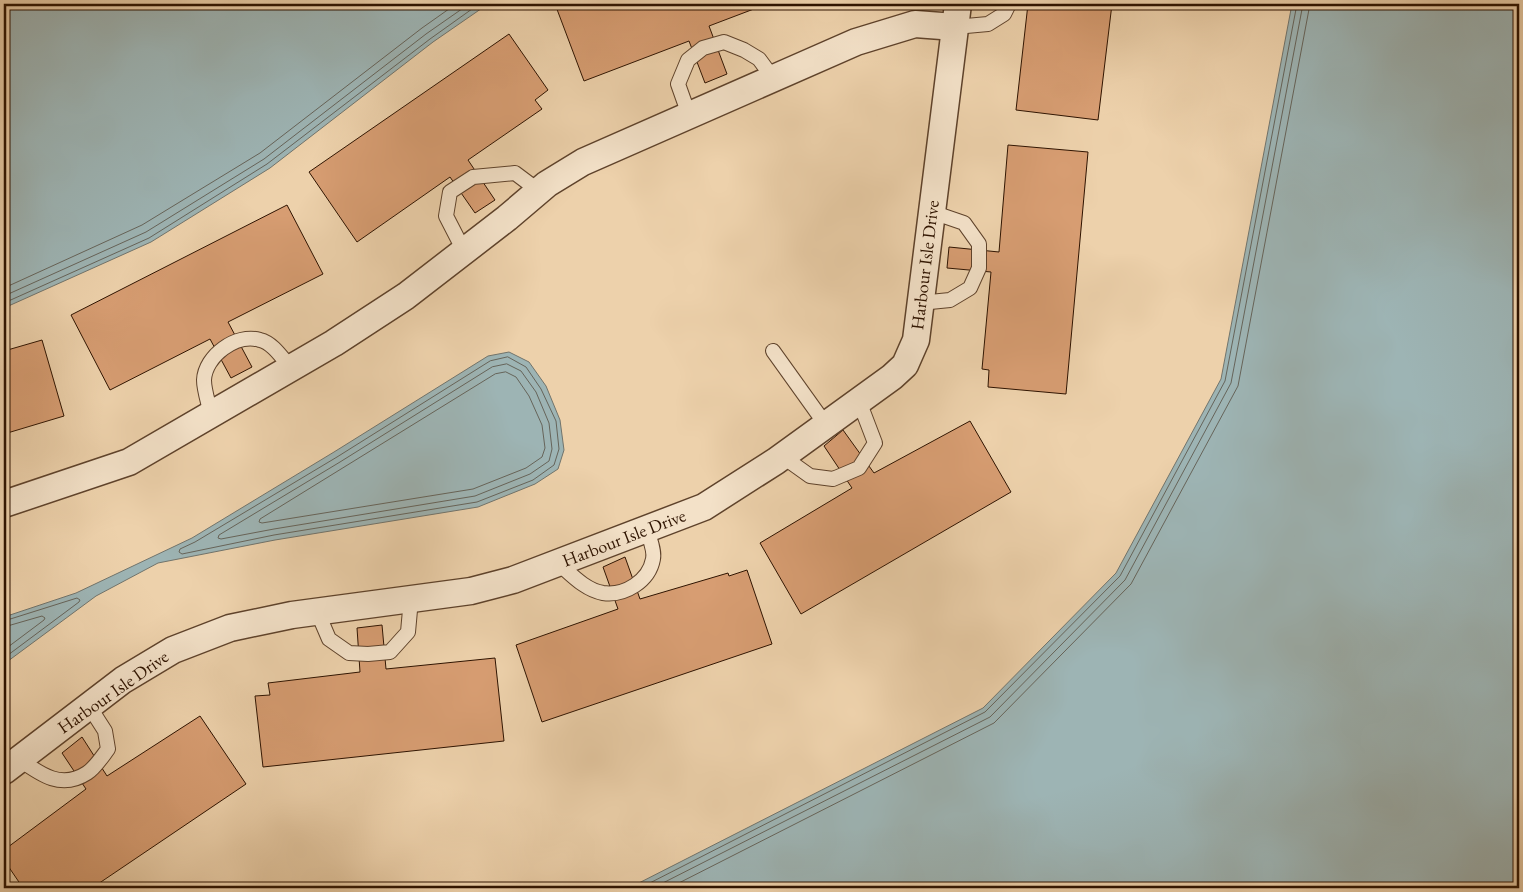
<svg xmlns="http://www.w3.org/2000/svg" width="1523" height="892" font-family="'EB Garamond',serif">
  <rect width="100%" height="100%" fill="#edd1ab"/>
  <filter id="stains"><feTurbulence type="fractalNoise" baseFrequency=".004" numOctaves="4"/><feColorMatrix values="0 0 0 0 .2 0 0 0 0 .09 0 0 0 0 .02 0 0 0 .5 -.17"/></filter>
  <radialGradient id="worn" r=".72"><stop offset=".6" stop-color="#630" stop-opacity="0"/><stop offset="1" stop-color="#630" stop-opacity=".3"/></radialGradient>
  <g fill="#9db4b4" stroke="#71746c">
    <polygon points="4,4 488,4 433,42 270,168 151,242 4,308"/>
    <polygon points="1292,4 1519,4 1519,888 629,888 983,708 1116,573 1221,379"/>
    <polygon points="509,352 529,362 546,386 560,420 564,450 558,469 535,484 478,507 275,540 158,563 96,596 4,664 4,617 76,593 192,538 334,452 488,356"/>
  </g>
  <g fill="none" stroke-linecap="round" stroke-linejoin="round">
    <g stroke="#66645a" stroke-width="1">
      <polyline points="4,288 142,225 260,153 422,28 456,4"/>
      <polyline points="4,296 146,232 264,159 426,34 469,4"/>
      <polyline points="4,303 149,238 267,164 430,39 479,4"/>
      <polygon points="508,357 526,367 541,389 556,421 559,449 554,465 533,480 477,502 274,535 182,554 179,552 180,549 195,542 337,457 490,361"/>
      <polygon points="507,364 521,371 536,392 549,423 552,449 549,461 530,474 475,496 274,529 221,539 218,538 219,535 340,462 492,367"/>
      <polygon points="506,372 516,377 529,396 542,425 545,448 542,457 526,468 473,489 262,523 259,522 260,519 495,374"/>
      <polyline points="4,621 77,598 80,600 79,602 4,658"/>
      <polyline points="4,627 42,616 45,618 44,620 4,650"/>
      <polyline points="640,888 985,712 1120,576 1225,381 1297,4"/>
      <polyline points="653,888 990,717 1125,580 1231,383 1303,4"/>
      <polyline points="669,888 994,723 1131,584 1238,386 1310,4"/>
    </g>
  </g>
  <g fill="#d79d72" stroke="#2e1300">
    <polygon points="555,4 767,4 709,26 727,74 705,83 689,41 584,81"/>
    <polygon points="1028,4 1112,4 1098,120 1016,110"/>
    <polygon points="509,34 548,90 535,100 542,109 468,160 495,200 475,213 450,177 357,242 309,172"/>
    <polygon points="1008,145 1088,152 1066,394 988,387 989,370 982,369 991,272 947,268 949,247 999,252"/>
    <polygon points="287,205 323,274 228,322 252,367 231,378 210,339 110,390 71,315"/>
    <polygon points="42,340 64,416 4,434 4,351"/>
    <polygon points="970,421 1011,492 801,614 760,543 852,488 824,446 843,430 874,473"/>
    <polygon points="625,557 640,599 728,573 729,576 747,570 772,644 542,722 516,645 618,609 603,567"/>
    <polygon points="382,625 386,669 495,658 504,741 263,767 255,696 270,695 268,683 360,672 357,628"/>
    <polygon points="200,716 246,784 92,888 23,888 4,860 4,850 86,789 62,753 82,737 107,776"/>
  </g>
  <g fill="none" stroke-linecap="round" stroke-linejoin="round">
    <g stroke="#5e422b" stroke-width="16">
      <g id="service">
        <polyline points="955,27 988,24 1004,14 1009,4"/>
        <polyline points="689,115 678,84 688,60 703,48 724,42 744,50 759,59 773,78"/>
        <polyline points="464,251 446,216 450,192 473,177 515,173 539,191"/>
        <polyline points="920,303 950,300 970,288 979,268 979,244 964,223 932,212"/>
        <polyline points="773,351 826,425"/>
        <path d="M211 415C209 404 204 391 204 380 205 356 236 333 260 340 273 343 282 358 291 368"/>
        <polyline points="782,456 810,476 833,479 859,468 875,443 859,401"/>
        <path d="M558 563C571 574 585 590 603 593 625 596 649 581 653 559 655 551 649 537 647 529"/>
        <polyline points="317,611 329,639 349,653 368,654 390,652 408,632 411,599"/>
        <path d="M19 759C40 774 61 790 87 773 95 768 102 757 108 749L105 731 89 706"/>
      </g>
    </g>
    <g stroke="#5e422b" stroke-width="29">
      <g id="minor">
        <polyline points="4,504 129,462 334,343 406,296 507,218 547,184 583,162 856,42 915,24 955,27"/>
        <polyline points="4,771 123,680 173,650 230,628 292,615 471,591 513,580 704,507 776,461 892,377 905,365 916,340 958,4"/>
      </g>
    </g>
    <use href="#service" stroke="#f3e1c8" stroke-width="14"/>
    <use href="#minor" stroke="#f3e1c8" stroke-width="26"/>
  </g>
  <g text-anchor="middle" stroke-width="4" stroke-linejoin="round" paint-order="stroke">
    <g font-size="18" fill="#2e1300" stroke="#f3e1c8">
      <text transform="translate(925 265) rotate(-83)" y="6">Harbour Isle Drive</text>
      <text transform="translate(624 538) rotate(-21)" y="6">Harbour Isle Drive</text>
      <text transform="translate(113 692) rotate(-35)" y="6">Harbour Isle Drive</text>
    </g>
  </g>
  <rect width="1523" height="892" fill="none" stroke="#edd1ab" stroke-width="20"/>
  <rect x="5" y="5" width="1513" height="882" fill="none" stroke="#2e1300" stroke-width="2.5"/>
  <rect x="10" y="10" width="1503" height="872" fill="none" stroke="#2e1300"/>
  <rect width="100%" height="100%" filter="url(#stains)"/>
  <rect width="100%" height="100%" fill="url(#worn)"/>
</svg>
